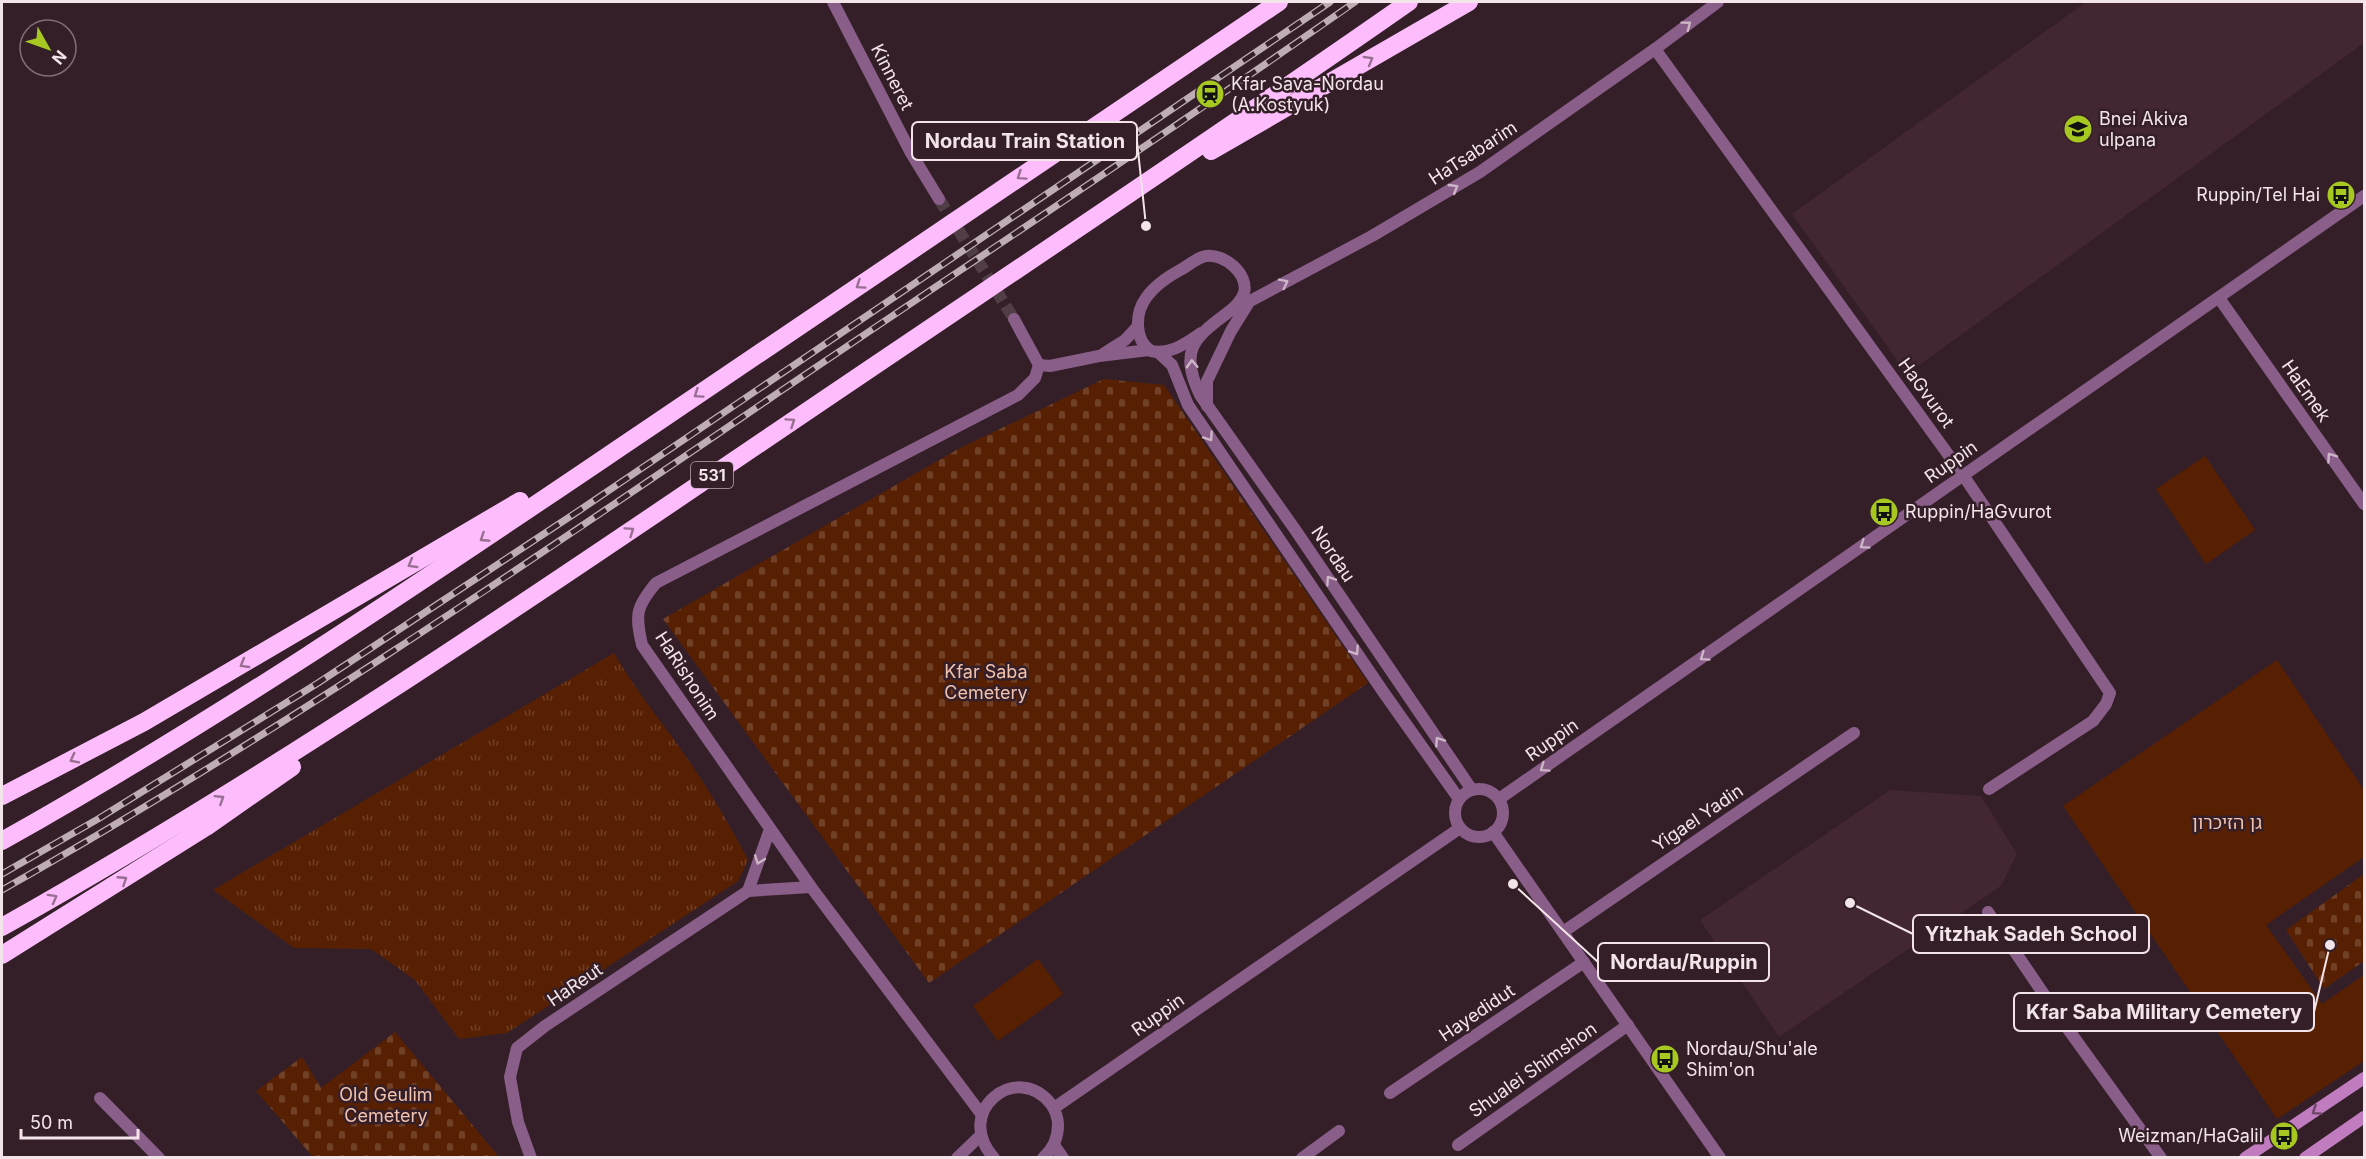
<svg xmlns="http://www.w3.org/2000/svg" width="2366" height="1159" font-family="Inter,'Noto Sans Hebrew',sans-serif">
  <defs>
    <pattern id="grass-tufts" width="24" height="20" patternUnits="userSpaceOnUse" patternTransform="scale(1.5)"><rect width="24" height="20" fill="#582002"/><path d="M3 7l-1-3M5 7V3M7 7l1-3M15 17l-1-3M17 17v-4M19 17l1-3" fill="none" stroke="#704027"/></pattern>
    <pattern id="cemetery-stones" width="16" height="16" patternUnits="userSpaceOnUse" patternTransform="scale(1.5)"><rect width="16" height="16" fill="#582002"/><path d="M2 7V4a2 2 0 0 1 4 0v3zM10 15v-3a2 2 0 0 1 4 0v3z" fill="#704027"/></pattern>
  </defs>
  <rect width="100%" height="100%" fill="#341f28"/>
  <g fill="#422632">
    <polygon points="2086,2 2364,2 2364,43 1907,374 1792,214"/>
    <polygon points="1890,790 1981,796 2017,854 2001,886 1779,1037 1700,920"/>
  </g>
  <path fill="url(#grass-tufts)" d="M614 653C637 693 666 727 691 764 712 795 731 827 748 860L738 881 507 1033 459 1039 415 980 371 949 294 948 213 890Z"/>
  <g fill="url(#cemetery-stones)">
    <polygon points="1104,379 1164,385 1368,683 929,983 663,619 960,448"/>
    <polygon points="2364,874 2364,961 2324,989 2286,930"/>
    <polygon points="395,1032 499,1157 313,1157 256,1091 302,1057 321,1088"/>
  </g>
  <g fill="#582002">
    <polygon points="2205,456 2255,530 2206,564 2156,489"/>
    <polygon points="2277,660 2364,790 2364,857 2266,925 2322,1004 2364,975 2364,1061 2277,1119 2063,806"/>
    <polygon points="1038,959 1063,994 998,1041 973,1006"/>
  </g>
  <g fill="none" stroke-linecap="round" stroke-linejoin="round">
    <polyline stroke="#513d45" stroke-width="12" stroke-dasharray="12 6" stroke-linecap="butt" points="939,199 1014,319"/>
    <g stroke="#895e88" stroke-width="12">
      <polyline points="1655,49 1963,475 2110,693 2106,704 2093,721 1989,789"/>
      <polyline points="2219,298 2364,504"/>
      <polyline points="748,891 770,829"/>
      <polyline points="1988,912 2060,1018 2161,1158"/>
      <polyline points="1563,932 1854,733"/>
      <polyline points="1390,1093 1584,962"/>
      <polyline points="100,1098 159,1158"/>
      <polyline points="1458,1145 1628,1025"/>
      <polyline points="531,1158 518,1122 510,1077 517,1048 545,1026 748,891 811,887"/>
      <polyline points="957,1158 980,1136"/>
      <polyline points="1302,1158 1339,1131"/>
    </g>
    <g stroke="#895e88" stroke-width="12">
      <polyline points="833,2 911,153 939,199"/>
      <polyline points="1237,308 1372,236 1480,172 1655,49 1718,2"/>
      <polyline points="1014,319 1039,365"/>
      <path d="M1201 333C1186 343 1171 355 1151 351 1134 340 1135 313 1146 298 1154 286 1169 276 1182 269 1189 265 1198 257 1206 256 1224 253 1249 274 1244 293 1241 302 1233 309 1226 314 1192 339 1180 352 1200 395L1294 528 1472 790"/>
      <polyline points="1159,353 1172,365 1188,405 1384,693 1459,799"/>
      <polyline points="1103,354 1125,340 1138,326"/>
      <polyline points="1039,365 1050,366 1099,356 1149,350"/>
      <polyline points="1207,406 1207,381 1231,331 1249,302"/>
      <circle cx="1479" cy="813" r="24"/>
      <polyline points="1499,799 2364,196"/>
      <polyline points="1493,832 1720,1158"/>
      <polyline points="1054,1108 1460,828"/>
      <path d="M982 1115 811 887 642 645C635 614 636 607 656 583L1018 395 1035 378 1039 365"/>
      <polyline points="1054,1145 1063,1158"/>
      <path d="M994 1158C952 1112 1017 1060 1051 1104 1055 1110 1058 1118 1058 1125 1058 1139 1053 1149 1043 1158"/>
    </g>
    <g stroke="#c17cc0" stroke-width="12">
      <polyline points="2245,1158 2364,1078"/>
      <polyline points="2305,1158 2364,1117"/>
    </g>
    <g stroke="#fdbdfc" stroke-width="18">
      <polyline points="1211,151 1469,2"/>
      <polyline points="2,796 144,722 520,501"/>
      <path d="M2 841C225 716 437 571 649 428 859 286 1069 144 1279 2"/>
      <path d="M2 927C267 778 520 606 772 435 984 291 1199 149 1409 2"/>
      <polyline points="2,955 206,827 292,767"/>
    </g>
    <g stroke="#beadb4" stroke-width="7">
      <g id="rail">
        <polyline points="2,874 98,819 318,683 580,510 1330,2"/>
        <path d="M2 890C266 741 518 570 769 399 964 267 1162 137 1355 2"/>
      </g>
    </g>
    <use href="#rail" stroke="#341f28" stroke-width="4.5" stroke-dasharray="14" stroke-linecap="butt"/>
  </g>
  <defs><path id="oneway-chevron" d="M-2-3.5L2.5 0L-2 3.5" fill="none" stroke-width="1.6" stroke-linecap="round" stroke-linejoin="round" transform="scale(1.5)"/></defs>
  <g stroke="#ceb5c8">
    <use href="#oneway-chevron" transform="translate(1687 25) rotate(-37)"/>
    <use href="#oneway-chevron" transform="translate(1454 188) rotate(-31)"/>
    <use href="#oneway-chevron" transform="translate(1284 283) rotate(-27)"/>
    <use href="#oneway-chevron" transform="translate(1192 364) rotate(-93)"/>
    <use href="#oneway-chevron" transform="translate(1209 437) rotate(56)"/>
    <use href="#oneway-chevron" transform="translate(2331 457) rotate(-125)"/>
    <use href="#oneway-chevron" transform="translate(1864 545) rotate(145)"/>
    <use href="#oneway-chevron" transform="translate(1330 580) rotate(-124)"/>
    <use href="#oneway-chevron" transform="translate(1355 651) rotate(56)"/>
    <use href="#oneway-chevron" transform="translate(1704 657) rotate(145)"/>
    <use href="#oneway-chevron" transform="translate(1439 741) rotate(-124)"/>
    <use href="#oneway-chevron" transform="translate(1544 768) rotate(145)"/>
    <use href="#oneway-chevron" transform="translate(759 860) rotate(110)"/>
  </g>
  <g stroke="#986e92">
    <use href="#oneway-chevron" transform="translate(1369 60) rotate(-30)"/>
    <use href="#oneway-chevron" transform="translate(1021 176) rotate(146)"/>
    <use href="#oneway-chevron" transform="translate(860 285) rotate(146)"/>
    <use href="#oneway-chevron" transform="translate(698 394) rotate(146)"/>
    <use href="#oneway-chevron" transform="translate(791 422) rotate(-34)"/>
    <use href="#oneway-chevron" transform="translate(630 531) rotate(-34)"/>
    <use href="#oneway-chevron" transform="translate(484 538) rotate(147)"/>
    <use href="#oneway-chevron" transform="translate(412 564) rotate(150)"/>
    <use href="#oneway-chevron" transform="translate(244 664) rotate(150)"/>
    <use href="#oneway-chevron" transform="translate(74 759) rotate(153)"/>
    <use href="#oneway-chevron" transform="translate(220 799) rotate(-32)"/>
    <use href="#oneway-chevron" transform="translate(123 880) rotate(-33)"/>
    <use href="#oneway-chevron" transform="translate(53 898) rotate(-29)"/>
  </g>
  <use stroke="#6c4465" href="#oneway-chevron" transform="translate(2316 1111) rotate(146)"/>
  <defs>
    <g id="station-disc" transform="scale(1.5)"><circle r="9.5" fill="#a6c820" stroke="#341f28"/><path d="M-3-6H3Q5-6 5-4V2Q5 4 3 4L4.5 6H3L1.5 4h-3L-3 6H-4.5L-3 4Q-5 4-5 2V-4Q-5-6-3-6ZM-3.5-4v3h7v-3ZM-3.5 1v1.5H-2V1ZM2 1v1.5H3.5V1Z" fill="#111"/></g>
    <g id="school-disc" transform="scale(1.5)"><circle r="9.5" fill="#a6c820" stroke="#341f28"/><path d="M0-5L7-2L0 1L-7-2ZM-4 1L0 2.5L4 1V4Q0 6-4 4Z" fill="#111"/></g>
    <g id="bus-disc" transform="scale(1.5)"><circle r="9.5" fill="#a6c820" stroke="#341f28"/><path d="M-5-6H5V4H4V6H2V4H-2V6H-4V4H-5ZM-3.5-4V0h7V-4ZM-3.5 1.2v1.5H-2V1.2ZM2 1.2v1.5H3.5V1.2Z" fill="#111"/></g>
  </defs>
  <g fill-rule="evenodd">
    <use href="#station-disc" x="1210" y="94"/>
    <use href="#school-disc" x="2078" y="129"/>
    <use href="#bus-disc" x="2341" y="195"/>
    <use href="#bus-disc" x="1884" y="512"/>
    <use href="#bus-disc" x="1665" y="1059"/>
    <use href="#bus-disc" x="2284" y="1136"/>
  </g>
  <g text-anchor="middle" stroke-width="5" stroke-linejoin="round" paint-order="stroke">
    <rect fill="#341f28" stroke="#baa9b0" stroke-width="1.5" x="691" y="462" width="42" height="26" rx="4.5"/>
    <g font-size="16" font-weight="bold" fill="#f3e4ea">
      <text x="712" y="481">531</text>
    </g>
    <g font-size="18" fill="#f3e4ea" stroke="#341f28">
      <text transform="translate(892 77) rotate(63)" y="6">Kinneret</text>
      <text transform="translate(1473 153) rotate(-33)" y="6">HaTsabarim</text>
      <text transform="translate(2306 391) rotate(55)" y="6">HaEmek</text>
      <text transform="translate(1926 393) rotate(54)" y="6">HaGvurot</text>
      <text transform="translate(1951 462) rotate(-35)" y="6">Ruppin</text>
      <text transform="translate(1333 554) rotate(56)" y="6">Nordau</text>
      <text transform="translate(687 676) rotate(57)" y="6">HaRishonim</text>
      <text transform="translate(1552 740) rotate(-35)" y="6">Ruppin</text>
      <text transform="translate(1698 818) rotate(-34)" y="6">Yigael Yadin</text>
      <text transform="translate(575 985) rotate(-34)" y="6">HaReut</text>
      <text transform="translate(1477 1013) rotate(-34)" y="6">Hayedidut</text>
      <text transform="translate(1158 1015) rotate(-35)" y="6">Ruppin</text>
      <text transform="translate(1533 1070) rotate(-35)" y="6">Shualei Shimshon</text>
    </g>
    <g font-size="18" fill="#f3e4ea" stroke="#341f28" text-anchor="start">
      <text x="1231" y="90">Kfar Sava-Nordau<tspan x="1231" dy="21">(A.Kostyuk)</tspan></text>
      <text x="2099" y="125">Bnei Akiva<tspan x="2099" dy="21">ulpana</tspan></text>
      <text x="2320" y="201" text-anchor="end">Ruppin/Tel Hai</text>
      <text x="1905" y="518">Ruppin/HaGvurot</text>
      <text x="1686" y="1055">Nordau/Shu'ale<tspan x="1686" dy="21">Shim'on</tspan></text>
      <text x="2263" y="1142" text-anchor="end">Weizman/HaGalil</text>
    </g>
    <g font-size="18" fill="#f1c2ae" stroke="#341f28">
      <text x="986" y="678">Kfar Saba<tspan x="986" dy="21">Cemetery</tspan></text>
      <text x="2227" y="829">גן הזיכרון</text>
      <text x="386" y="1101">Old Geulim<tspan x="386" dy="21">Cemetery</tspan></text>
    </g>
  </g>
  <path fill="none" stroke="#f3e4ea" stroke-width="2" d="M1146 226L1137 141M1850 903L1913 934M1513 884L1598 962M2330 945L2314 1012"/>
  <g fill="#f3e4ea" stroke="#341f28" stroke-width="2">
    <circle cx="1146" cy="226" r="6"/>
    <circle cx="1850" cy="903" r="6"/>
    <circle cx="1513" cy="884" r="6"/>
    <circle cx="2330" cy="945" r="6"/>
  </g>
  <g fill="#341f28" stroke="#f3e4ea" stroke-width="2">
    <rect x="912" y="122" width="225" height="38" rx="6"/>
    <rect x="1913" y="915" width="236" height="38" rx="6"/>
    <rect x="1598" y="943" width="171" height="38" rx="6"/>
    <rect x="2014" y="993" width="300" height="38" rx="6"/>
  </g>
  <g font-size="20" text-anchor="middle" font-weight="bold" fill="#f3e4ea">
    <text x="1025" y="148">Nordau Train Station</text>
    <text x="2031" y="941">Yitzhak Sadeh School</text>
    <text x="1684" y="969">Nordau/Ruppin</text>
    <text x="2164" y="1019">Kfar Saba Military Cemetery</text>
  </g>
  <rect width="2366" height="1159" fill="none" stroke="#f3e4ea" stroke-width="6"/>
  <g transform="translate(48 48) rotate(130)"><circle r="28" fill="#341f28" stroke="#806e76" stroke-width="1.5"/>
  <path d="M0-4.5L10 22L0 15L-10 22Z" fill="#a6c820"/>
  <text y="-9" font-size="16" font-weight="bold" text-anchor="middle" fill="#f3e4ea">N</text>
  </g>
  <path d="M21 1129v9h117v-9" fill="none" stroke="#f3e4ea" stroke-width="3"/>
  <text x="30" y="1129" font-size="18" fill="#f3e4ea" stroke="#341f28" stroke-width="4.5" paint-order="stroke">50 m</text>
</svg>
